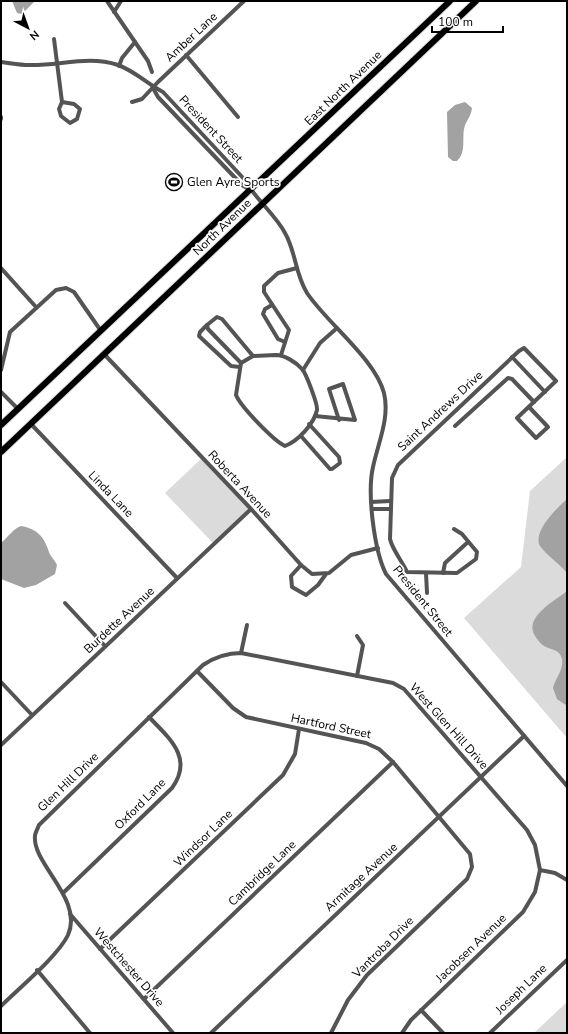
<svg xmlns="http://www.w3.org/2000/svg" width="568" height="1034" font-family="'Nunito Sans',sans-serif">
  <rect width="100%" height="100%" fill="#fff"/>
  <g fill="#dbdbdb">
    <polygon points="567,457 567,738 464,618 521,567 530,491"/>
    <polygon points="201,459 249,509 213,543 165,493"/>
    <polygon points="567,1002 567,1033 534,1033"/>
  </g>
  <g fill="#a2a2a2">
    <polygon points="12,1 35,1 22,14 17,13"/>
    <path d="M465 102 472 108C471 115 469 117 466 123 460 135 468 151 457 161H453L448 157 447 112 455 105Z"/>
    <path d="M567 499V573C559 563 547 556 540 546 532 532 557 508 567 499Z"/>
    <path d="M21 526C37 529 44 536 49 552 50 556 55 560 57 565L55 574 36 585 24 588 1 579V543C8 537 13 529 21 526Z"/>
    <path d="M567 591V706L557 699 553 688C555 679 564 669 562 659 560 650 553 650 546 647 541 645 538 640 535 636 523 617 555 601 567 591Z"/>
  </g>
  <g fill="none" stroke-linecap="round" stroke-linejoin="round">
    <g stroke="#dbdbdb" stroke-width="8">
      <g id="primary">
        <polyline points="1,425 450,1"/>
        <polyline points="1,452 476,1"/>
      </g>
    </g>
    <g stroke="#545454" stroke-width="4">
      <polyline points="107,1 135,42 122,58 119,66"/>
      <polyline points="114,12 121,1"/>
      <polyline points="54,39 62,102 59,109 61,116 70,123 77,119 80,109 74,104 62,102"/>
      <polyline points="135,42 148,61 152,72"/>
      <polyline points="186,55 238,117"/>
      <path d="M1 62C10 63 20 65 29 65 59 66 88 55 118 65 135 71 147 84 163 92L245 180C256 200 275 214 285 233 296 252 295 274 307 293 327 323 375 359 384 393 390 418 378 443 373 467 367 493 374 550 386 574L567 786"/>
      <polyline points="153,88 158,97 242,185 250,190"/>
      <polyline points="132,102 142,99 158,82 244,1"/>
      <polyline points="1,117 1,119"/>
      <polyline points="1,268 36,307"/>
      <polyline points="272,305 265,309 263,314 278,339 285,342"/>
      <polyline points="207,325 200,332 199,336 231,366 240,367"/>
      <polyline points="104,354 251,509 301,565 312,574 329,573 351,555 378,548"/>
      <path d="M276 355C284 355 296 362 302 369 306 373 318 405 317 410 314 424 298 441 285 446 274 441 241 407 236 395L241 363 253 356Z"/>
      <polyline points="281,355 289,330 264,292 264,286 278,273 297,268"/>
      <polyline points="512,357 545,392"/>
      <polyline points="241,363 208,329 207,325 217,317 222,319 253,356"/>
      <polyline points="1,370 10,332 56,290 66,288 74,292 101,331"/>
      <polyline points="303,370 320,343 337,328"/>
      <polyline points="1,392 18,409"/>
      <polyline points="315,416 355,420 343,384 329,389 339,420"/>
      <polyline points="31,424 177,578"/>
      <polyline points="455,426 508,378 512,379 534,402"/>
      <polyline points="301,436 330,469 332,469 340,463 339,457 309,424"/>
      <polyline points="371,502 390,501"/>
      <polyline points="372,509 390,509"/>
      <path d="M454 529 462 534 477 552 476 559 457 573 407 572C402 561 392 549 390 539L392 478 398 465 519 351 524 348 556 381 517 418 536 438 548 427 529 407"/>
      <polyline points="301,565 291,576 292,587 306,595 318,585 326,574"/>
      <polyline points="426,573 427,593"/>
      <polyline points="443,573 445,563 468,542"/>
      <polyline points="65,603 105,646"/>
      <polyline points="357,636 363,645 357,676"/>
      <polyline points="241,653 247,625"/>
      <polyline points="197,671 233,708 246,717 366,743 379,749 393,762 470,854 472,867 467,879 367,975 348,1000 331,1033"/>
      <polyline points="1,682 32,715"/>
      <polyline points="1,745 251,509"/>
      <path d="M63 893 172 788C194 758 169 738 149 717"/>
      <polyline points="70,914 173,1033"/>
      <polyline points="100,949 283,775 295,754 299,729"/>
      <polyline points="37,970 90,1033"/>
      <polyline points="144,999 393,762"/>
      <path d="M1 1006C19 988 58 956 68 935 84 899 32 864 35 836 35 833 38 828 39 825L203 665C215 657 226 653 241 653L393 683 404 689 527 830 535 845 540 870 555 873 567 880"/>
      <polyline points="421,1010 443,1033"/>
      <polyline points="211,1033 524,736"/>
      <polyline points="402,1033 411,1020 523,912 535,892 540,870"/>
      <polyline points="490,1033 567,960"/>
    </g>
    <use href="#primary" stroke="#000" stroke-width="6"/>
  </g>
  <defs>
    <g id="stadium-ring" transform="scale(0.9)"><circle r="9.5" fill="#fff" stroke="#000" stroke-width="1.5"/><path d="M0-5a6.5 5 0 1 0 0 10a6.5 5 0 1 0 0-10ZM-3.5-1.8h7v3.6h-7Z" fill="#000"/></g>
  </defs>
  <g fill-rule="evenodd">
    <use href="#stadium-ring" x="174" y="182"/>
  </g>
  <g text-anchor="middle" stroke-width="3.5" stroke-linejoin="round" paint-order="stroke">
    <g font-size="12" fill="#000" stroke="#fff">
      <text transform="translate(191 37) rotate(-43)" y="4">Amber Lane</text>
      <text transform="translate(343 88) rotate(-44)" y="4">East North Avenue</text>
      <text transform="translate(211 129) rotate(47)" y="4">President Street</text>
      <text transform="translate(222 227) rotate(-44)" y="4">North Avenue</text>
      <text transform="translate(440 411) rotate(-43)" y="4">Saint Andrews Drive</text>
      <text transform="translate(240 484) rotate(47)" y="4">Roberta Avenue</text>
      <text transform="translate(111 494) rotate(46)" y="4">Linda Lane</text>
      <text transform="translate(423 601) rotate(51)" y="4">President Street</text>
      <text transform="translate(119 620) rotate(-43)" y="4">Burdette Avenue</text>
      <text transform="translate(331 726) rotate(12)" y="4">Hartford Street</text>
      <text transform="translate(449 726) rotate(48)" y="4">West Glen Hill Drive</text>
      <text transform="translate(68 782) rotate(-44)" y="4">Glen Hill Drive</text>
      <text transform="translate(140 804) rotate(-45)" y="4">Oxford Lane</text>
      <text transform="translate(203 838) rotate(-44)" y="4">Windsor Lane</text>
      <text transform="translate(262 873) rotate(-44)" y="4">Cambridge Lane</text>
      <text transform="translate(361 877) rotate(-43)" y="4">Armitage Avenue</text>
      <text transform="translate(383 947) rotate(-45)" y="4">Vantroba Drive</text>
      <text transform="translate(471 948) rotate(-44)" y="4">Jacobsen Avenue</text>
      <text transform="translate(129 967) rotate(49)" y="4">Westchester Drive</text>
      <text transform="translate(521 989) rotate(-44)" y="4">Joseph Lane</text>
    </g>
    <g font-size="12" fill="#000" stroke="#fff" text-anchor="start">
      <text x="187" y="186">Glen Ayre Sports</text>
    </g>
  </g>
  <rect width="568" height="1034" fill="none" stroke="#000000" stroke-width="4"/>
  <g transform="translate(28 28) rotate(139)" stroke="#ffffff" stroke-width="3" paint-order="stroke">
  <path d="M0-3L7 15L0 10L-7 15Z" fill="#000000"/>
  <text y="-6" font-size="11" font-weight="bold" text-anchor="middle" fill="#000000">N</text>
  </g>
  <path d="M432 26v6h71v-6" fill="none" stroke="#000000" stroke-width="2"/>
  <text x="438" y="26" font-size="12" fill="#000000" stroke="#ffffff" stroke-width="3" paint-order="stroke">100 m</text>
</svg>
